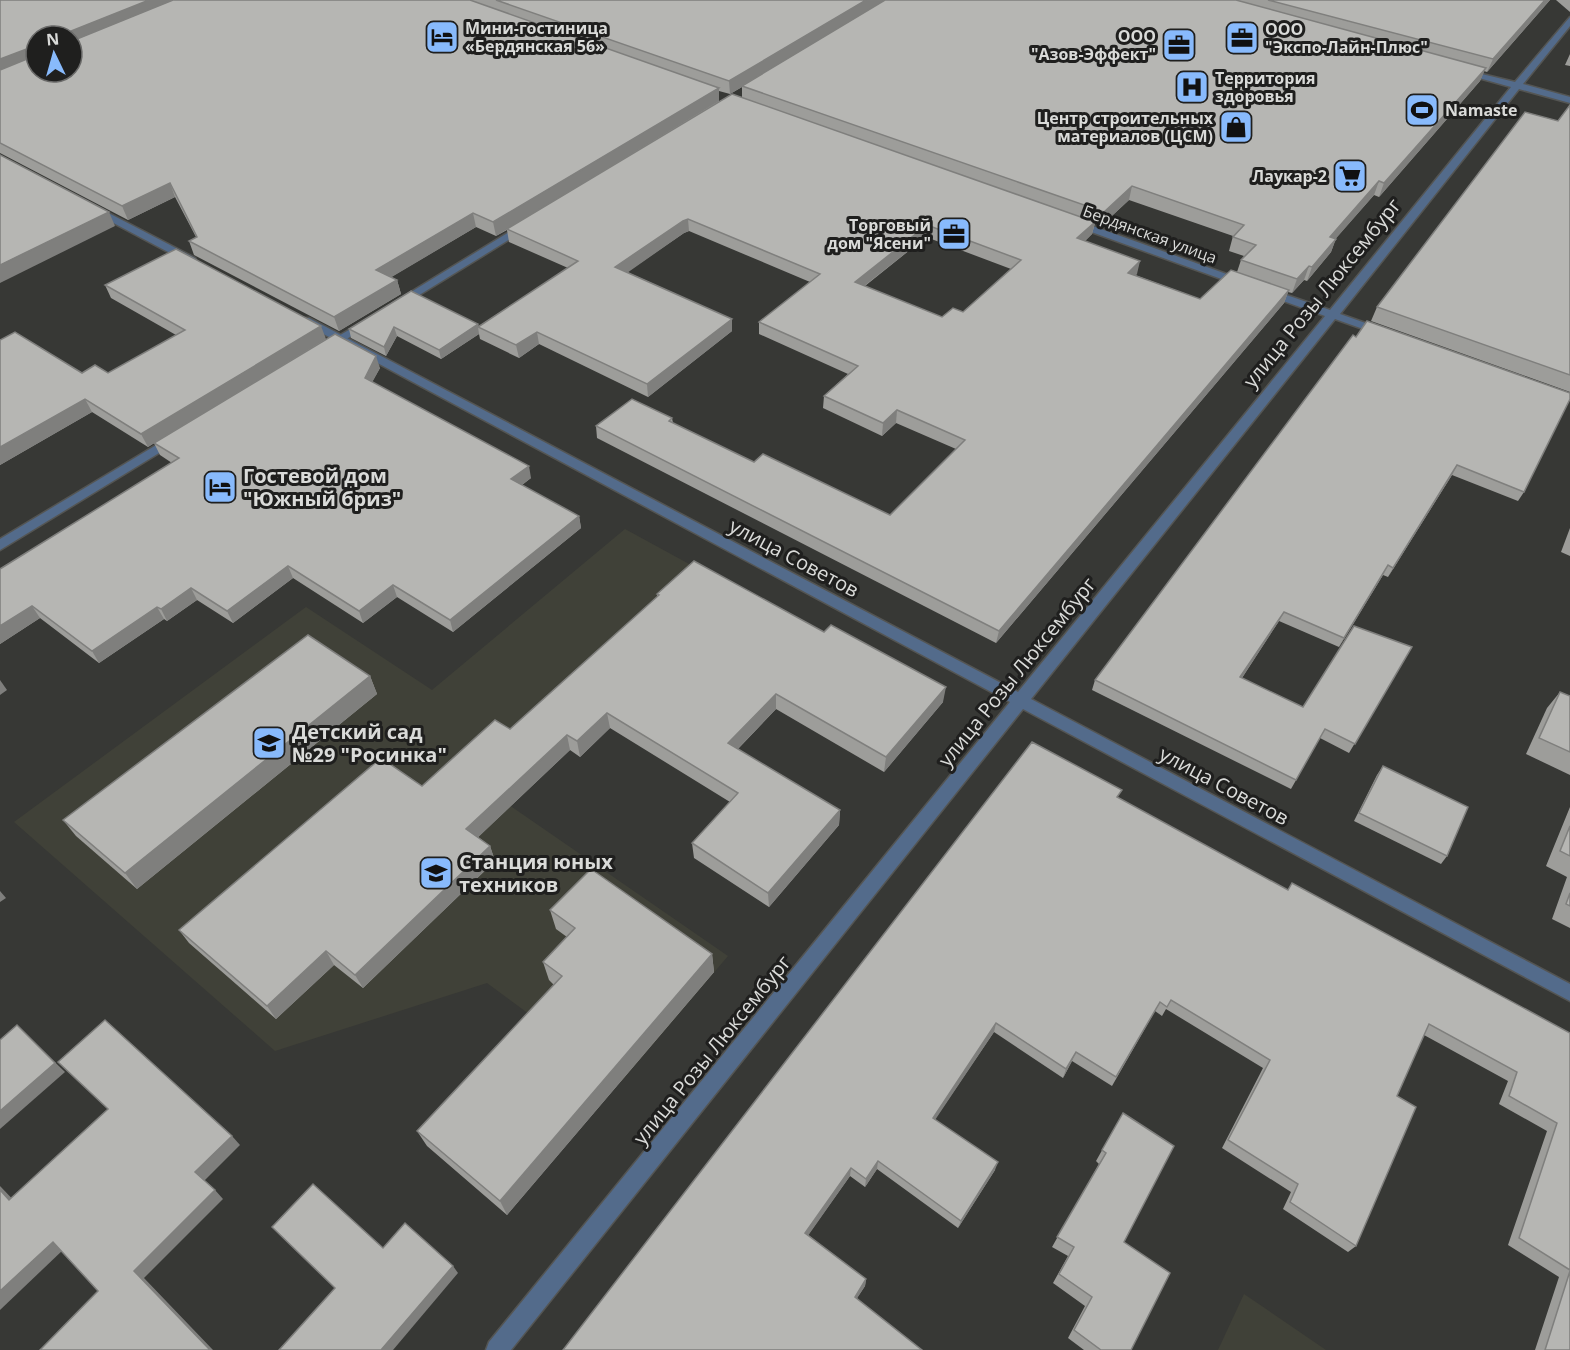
<svg xmlns="http://www.w3.org/2000/svg" width="1570" height="1350" font-family="'Open Sans',sans-serif">
  <rect width="100%" height="100%" fill="#373835"/>
  <g fill="#404138">
    <polygon points="625,529 702,571 486,789 728,956 621,1082 487,983 275,1051 14,822 306,607 432,690"/>
    <polygon points="1244,1294 1326,1350 1218,1350"/>
  </g>
  <g fill="none" stroke-linecap="round" stroke-linejoin="round">
    <g stroke="#545553" stroke-width="3">
      <g id="minor">
        <polygon points="1570,17 1570,26 1523,84 1570,97 1570,103 1519,89 1340,314 1388,331 1388,335 1380,335 1335,319 1031,699 1570,984 1570,1001 1023,709 511,1350 486,1350 489,1342 1010,702 301,322 301,318 309,318 1018,692 1325,316 1264,294 1264,290 1272,290 1330,310 1511,87 1461,73 1461,69 1515,82"/>
        <polygon points="93,205 195,258 196,260 195,262 187,262 89,210 88,208"/>
        <polygon points="1076,220 1246,281 1248,283 1246,285 1238,285 1072,225 1071,223"/>
      </g>
    </g>
    <g stroke="#545553" stroke-width="3">
      <g id="tertiary">
        <polygon points="524,223 529,226 528,228 403,305 395,305 393,303"/>
        <polygon points="366,320 370,321 370,325 328,350 320,350 318,348"/>
        <polygon points="173,435 179,439 177,442 0,550 0,539"/>
      </g>
    </g>
    <use href="#minor" fill="#536b8b" fill-rule="evenodd"/>
    <use href="#tertiary" fill="#536b8b" fill-rule="evenodd"/>
  </g>
  <g fill="#9d9d9a" fill-rule="evenodd">
    <path d="M0 0H1550L1487 72 1484 71 1480 81 1379 197 1374 195 1336 238 1331 252 1307 281 1304 280 1292 293 1288 292 1284 303 996 643 597 438 596 426 672 418 673 423 754 462 890 515 956 449 896 423 882 436 823 408 824 396 848 374 759 334V322L810 282 689 231 684 233 627 272 732 319V331L648 397 539 344 519 358 480 339 479 334 441 359 397 336 386 356 351 338 349 329 411 291 479 326 568 268 509 242 507 230 496 236 476 227 391 277 397 280 401 294 339 331 194 255 189 241 196 237 175 197 128 220 0 153ZM742 87V98L719 101V91L730 94ZM1129 200 1233 236 1229 251 1244 256 1241 260 1237 272 1200 299 1135 275 1137 274 1085 241 1092 234 1095 223 1101 226ZM926 237 1011 269 963 312 942 317 865 286Z"/>
    <polygon points="1556,0 1570,0 1570,12"/>
    <polygon points="1570,54 1570,66 1565,65"/>
    <polygon points="1570,105 1570,392 1371,321 1377,307 1558,121"/>
    <polygon points="105,285 326,339 380,368 372,382 531,478 522,485 579,516 581,528 453,632 397,597 363,623 293,578 233,623 197,600 167,621 164,619 99,663 40,618 0,644 0,569 172,463 160,455 154,443 148,447 92,412 0,465 0,340 82,373 108,373 176,335 111,298"/>
    <polygon points="1353,335 1524,492 1518,501 1452,475 1388,577 1383,575 1339,647 1279,621 1242,678 1303,707 1412,647 1349,753 1320,738 1291,789 1092,690 1095,680"/>
    <polygon points="1570,528 1570,556 1561,552"/>
    <polygon points="657,594 943,702 884,772 776,709 738,749 840,810 839,825 769,907 694,858 692,843 730,802 610,728 580,757 570,750 478,837 490,846 495,861 363,988 334,965 276,1019 189,943 179,930 422,786 510,729 657,597"/>
    <polygon points="370,676 377,694 137,889 76,836 63,820"/>
    <polygon points="1560,692 1570,696 1570,775 1526,754 1547,708"/>
    <polygon points="1383,766 1447,856 1441,864 1354,821 1377,775"/>
    <polygon points="1119,798 1287,890 1570,1033 1570,1350 1535,1350 1559,1277 1508,1245 1547,1131 1499,1104 1508,1081 1424,1035 1397,1096 1356,1246 1348,1252 1283,1209 1291,1192 1222,1148 1263,1068 1166,1009 1162,1016 1155,1011 1112,1086 1072,1061 1063,1078 994,1032 935,1119 995,1170 958,1228 877,1169 865,1187 850,1176 808,1235 866,1279 865,1286 857,1298 563,1350"/>
    <polygon points="1570,807 1570,928 1552,919 1567,877 1546,866"/>
    <polygon points="550,910 712,954 714,972 507,1215 427,1146 417,1131 554,985 549,980 543,962 567,937 556,929"/>
    <polygon points="1123,1113 1124,1242 1131,1350 1084,1350 1068,1338 1085,1306 1053,1283 1068,1256 1052,1247 1099,1164 1096,1161"/>
  </g>
  <g fill="#7f7f7d">
    <polygon points="149,0 185,0 72,46 72,36 66,36 66,33"/>
    <polygon points="866,0 886,0 742,86 742,87 730,94 729,81"/>
    <polygon points="1545,0 1550,0 1487,72 1493,59"/>
    <polygon points="29,48 35,61 0,75 0,59"/>
    <polygon points="1486,68 1480,81 1379,197 1384,183"/>
    <polygon points="719,88 719,101 496,236 493,222"/>
    <polygon points="1379,181 1374,195 1325,251 1330,237"/>
    <polygon points="170,183 175,197 128,220 122,206"/>
    <polygon points="1132,186 1129,200 1101,226 1104,212"/>
    <polygon points="109,212 115,226 0,283 0,265"/>
    <polygon points="473,213 476,227 380,284 376,270"/>
    <polygon points="688,219 689,231 684,233 617,280 615,267 683,221"/>
    <polygon points="1095,222 1092,234 1074,251 1077,238"/>
    <polygon points="927,225 926,237 854,294 855,282"/>
    <polygon points="1336,239 1331,252 1307,281 1312,267"/>
    <polygon points="1140,261 1137,274 1125,285 1128,273"/>
    <polygon points="1309,266 1304,280 1292,293 1297,279"/>
    <polygon points="397,280 401,294 339,331 334,317"/>
    <polygon points="1289,290 1284,303 996,643 999,631"/>
    <polygon points="732,319 732,331 648,397 647,384"/>
    <polygon points="478,324 479,327 478,327 479,334 441,359 439,350"/>
    <polygon points="321,326 326,339 148,447 141,434"/>
    <polygon points="394,327 397,336 386,356 384,347"/>
    <polygon points="537,332 539,344 519,358 516,345"/>
    <polygon points="376,356 380,368 368,390 365,378"/>
    <polygon points="85,399 92,412 0,465 0,447"/>
    <polygon points="897,410 896,423 882,436 883,423"/>
    <polygon points="1457,465 1452,475 1388,577 1393,568"/>
    <polygon points="529,466 531,478 514,491 511,479"/>
    <polygon points="579,516 581,528 453,632 450,620"/>
    <polygon points="1388,565 1383,575 1339,647 1344,638"/>
    <polygon points="288,566 293,578 233,623 227,611"/>
    <polygon points="393,585 397,597 363,623 359,611"/>
    <polygon points="191,588 197,600 167,621 161,609"/>
    <polygon points="32,606 40,618 0,644 0,626"/>
    <polygon points="157,607 164,619 99,663 92,651"/>
    <polygon points="1284,612 1279,621 1236,687 1240,677"/>
    <polygon points="370,676 377,694 137,889 125,873"/>
    <polygon points="0,680 7,690 0,695"/>
    <polygon points="946,687 943,702 884,772 886,757"/>
    <polygon points="776,694 776,709 729,758 728,743"/>
    <polygon points="607,713 610,728 580,757 577,741"/>
    <polygon points="567,735 570,750 471,844 466,829"/>
    <polygon points="840,810 839,825 769,907 768,893"/>
    <polygon points="490,846 495,861 363,988 355,975"/>
    <polygon points="0,891 6,898 0,902"/>
    <polygon points="326,951 334,965 276,1019 267,1006"/>
    <polygon points="712,954 714,972 507,1215 500,1201"/>
    <polygon points="996,1023 994,1032 931,1126 933,1118"/>
    <polygon points="27,1035 65,1072 0,1129 0,1111"/>
    <polygon points="1076,1052 1072,1061 1063,1078 1066,1069"/>
    <polygon points="232,1136 240,1145 204,1181 195,1172"/>
    <polygon points="878,1161 877,1169 865,1187 866,1179"/>
    <polygon points="998,1162 995,1170 958,1228 961,1221"/>
    <polygon points="851,1168 850,1176 805,1240 805,1233"/>
    <polygon points="0,1186 21,1208 9,1200 0,1190"/>
    <polygon points="215,1190 223,1199 144,1278 213,1350 210,1350 134,1271"/>
    <polygon points="53,1242 64,1249 0,1310 0,1291"/>
    <polygon points="453,1266 458,1273 393,1350 381,1350"/>
    <polygon points="866,1279 865,1286 854,1303 855,1297"/>
  </g>
  <g fill="#b6b6b3" stroke="#7f7f7d" stroke-width="1.5" fill-rule="evenodd">
    <polygon points="0,0 149,0 66,33 66,36 36,36 36,72 72,72 72,41 173,0 470,0 719,88 493,222 473,213 376,270 397,280 334,317 189,241 197,237 170,183 122,206 0,143 0,70 32,57 32,50 29,48 0,59"/>
    <polygon points="496,0 866,0 729,81"/>
    <polygon points="885,0 1236,0 1486,68 1384,183 1379,181 1330,237 1336,239 1312,267 1309,266 1297,279 1241,260 1256,245 1233,237 1244,225 1132,186 1104,212 742,86"/>
    <polygon points="1268,0 1545,0 1493,59"/>
    <path d="M732 94 1095 222 1077 238 1140 261 1128 273 1200 299 1231 270 1289 290 999 631 596 426 632 399 672 418 669 421 754 462 763 454 890 515 965 440 897 410 883 423 824 396 858 366 759 322 820 274 688 219 683 221 615 267 732 319 647 384 537 332 516 345 478 327 578 261 507 229ZM927 225 1021 260 963 312 953 308 942 317 855 282Z"/>
    <polygon points="1570,105 1570,375 1377,307 1525,112 1558,121"/>
    <polygon points="0,155 109,212 0,265"/>
    <polygon points="176,249 321,326 141,434 85,399 0,447 0,340 15,332 82,373 95,365 108,373 185,330 105,285"/>
    <polygon points="411,291 478,324 439,350 394,327 384,347 349,329"/>
    <polygon points="1367,321 1570,393 1570,399 1524,492 1457,465 1393,568 1388,565 1344,638 1284,612 1240,677 1303,707 1354,626 1412,647 1355,744 1325,729 1296,780 1095,680 1353,335 1356,337"/>
    <polygon points="335,334 376,356 365,378 529,466 511,479 579,516 450,620 393,585 359,611 288,566 227,611 191,588 161,609 157,607 92,651 32,606 0,626 0,569 179,458 154,443"/>
    <polygon points="694,561 824,632 831,625 946,687 886,757 776,694 728,743 840,810 768,893 692,843 738,793 607,713 577,741 567,735 466,829 490,846 355,975 326,951 267,1006 179,930 381,758 422,786 495,720 510,729 659,595 657,594"/>
    <polygon points="308,635 370,676 125,873 63,820"/>
    <polygon points="1560,692 1570,696 1570,752 1539,738"/>
    <polygon points="1032,742 1122,790 1117,797 1288,890 1292,883 1570,1033 1570,1270 1519,1238 1557,1123 1509,1096 1517,1072 1429,1024 1397,1096 1416,1107 1356,1246 1290,1202 1298,1184 1228,1140 1270,1060 1171,1000 1167,1007 1160,1002 1116,1077 1076,1052 1066,1069 996,1023 933,1118 998,1162 961,1221 878,1161 866,1179 851,1168 805,1233 866,1279 855,1297 922,1350 563,1350"/>
    <polygon points="1383,766 1468,807 1447,856 1359,813"/>
    <polygon points="1570,826 1570,856 1560,851"/>
    <polygon points="591,869 712,954 500,1201 417,1131 562,976 543,962 575,928 550,910"/>
    <polygon points="1570,893 1570,906 1566,904"/>
    <polygon points="105,1020 232,1136 195,1172 215,1190 134,1271 210,1350 40,1350 98,1291 53,1242 0,1291 0,1190 9,1200 108,1109 58,1062"/>
    <polygon points="17,1025 55,1063 0,1111 0,1040"/>
    <polygon points="1123,1113 1174,1146 1124,1242 1170,1273 1131,1350 1101,1350 1074,1330 1092,1297 1059,1274 1074,1247 1057,1237 1106,1153 1102,1150"/>
    <polygon points="313,1184 383,1248 405,1223 453,1266 381,1350 279,1350 335,1288 272,1227"/>
    <polygon points="1570,1271 1570,1350 1545,1350"/>
  </g>
  <defs>
    <g id="hotel-square" transform="scale(1.725)"><rect x="-9" y="-9" width="18" height="18" rx="4" fill="#88bafc" stroke="#1f1f1e"/><path d="M-6-4.5h1.5V1H6V5H4.5V3h-9V5H-6ZM-4 0a1.8 1.8 0 1 1 3.6 0ZM.5 0V-2.5h3Q6-2.5 6 0Z" fill="#111"/></g>
    <g id="office-square" transform="scale(1.725)"><rect x="-9" y="-9" width="18" height="18" rx="4" fill="#88bafc" stroke="#1f1f1e"/><path d="M-6-3h4V-5.5h4V-3h4V5H-6ZM-1-4.5V-3h2v-1.5ZM-6 0V1H6V0Z" fill="#111"/></g>
    <g id="hospital-square" transform="scale(1.725)"><rect x="-9" y="-9" width="18" height="18" rx="4" fill="#88bafc" stroke="#1f1f1e"/><path d="M-5-5h3v3.5h4V-5h3V5h-3V1.5h-4V5h-3Z" fill="#111"/></g>
    <g id="stadium-square" transform="scale(1.725)"><rect x="-9" y="-9" width="18" height="18" rx="4" fill="#88bafc" stroke="#1f1f1e"/><path d="M0-5a6.5 5 0 1 0 0 10a6.5 5 0 1 0 0-10ZM-3.5-1.8h7v3.6h-7Z" fill="#111"/></g>
    <g id="shop-square" transform="scale(1.725)"><rect x="-9" y="-9" width="18" height="18" rx="4" fill="#88bafc" stroke="#1f1f1e"/><path d="M-5-2.5h2.3a2.7 3.5 0 0 1 5.4 0H5L5.5 6h-11ZM-1.5-2.5h3a1.5 2.3 0 0 0-3 0Z" fill="#111"/></g>
    <g id="supermarket-square" transform="scale(1.725)"><rect x="-9" y="-9" width="18" height="18" rx="4" fill="#88bafc" stroke="#1f1f1e"/><path d="M-6-5.5h2.5l.6 2H6L4.5 2H-2.5L-4.4-4H-6ZM-1.5 3.2a1.3 1.3 0 1 0 .1 0ZM3 3.2a1.3 1.3 0 1 0 .1 0Z" fill="#111"/></g>
    <g id="school-square" transform="scale(1.725)"><rect x="-9" y="-9" width="18" height="18" rx="4" fill="#88bafc" stroke="#1f1f1e"/><path d="M0-5L7-2L0 1L-7-2ZM-4 1L0 2.5L4 1V4Q0 6-4 4Z" fill="#111"/></g>
  </defs>
  <g fill-rule="evenodd">
    <use href="#hotel-square" x="442" y="37"/>
    <use href="#office-square" x="1242" y="38"/>
    <use href="#office-square" x="1179" y="45"/>
    <use href="#hospital-square" x="1192" y="87"/>
    <use href="#stadium-square" x="1422" y="110"/>
    <use href="#shop-square" x="1236" y="127"/>
    <use href="#supermarket-square" x="1350" y="176"/>
    <use href="#office-square" x="954" y="234"/>
    <use href="#hotel-square" x="220" y="487"/>
    <use href="#school-square" x="269" y="743"/>
    <use href="#school-square" x="436" y="873"/>
  </g>
  <g text-anchor="middle" stroke-width="6" stroke-linejoin="round" paint-order="stroke">
    <g font-size="16" font-weight="bold" fill="#dadbd9" stroke="#1f1f1e" text-anchor="start">
      <text x="465" y="34">Мини-гостиница<tspan x="465" dy="18">«Бердянская 56»</tspan></text>
      <text x="1265" y="35">ООО<tspan x="1265" dy="18">"Экспо-Лайн-Плюс"</tspan></text>
      <text x="1156" y="42" text-anchor="end">ООО<tspan x="1156" dy="18">"Азов-Эффект"</tspan></text>
      <text x="1215" y="84">Территория<tspan x="1215" dy="18">здоровья</tspan></text>
      <text x="1445" y="116">Namaste</text>
      <text x="1213" y="124" text-anchor="end">Центр строительных<tspan x="1213" dy="18">материалов (ЦСМ)</tspan></text>
      <text x="1327" y="182" text-anchor="end">Лаукар-2</text>
      <text x="931" y="231" text-anchor="end">Торговый<tspan x="931" dy="18">дом "Ясени"</tspan></text>
    </g>
    <g font-size="16" fill="#dadbd9" stroke="#1f1f1e">
      <text transform="translate(1150 234) rotate(20)" y="6">Бердянская улица</text>
    </g>
    <g font-size="20" fill="#dadbd9" stroke="#1f1f1e">
      <text transform="translate(1322 293) rotate(-51)" y="7">улица Розы Люксембург</text>
      <text transform="translate(794 558) rotate(28)" y="7">улица Советов</text>
      <text transform="translate(1017 672) rotate(-51)" y="7">улица Розы Люксембург</text>
      <text transform="translate(1224 786) rotate(28)" y="7">улица Советов</text>
      <text transform="translate(712 1050) rotate(-51)" y="7">улица Розы Люксембург</text>
    </g>
    <g font-size="20" font-weight="bold" fill="#dadbd9" stroke="#1f1f1e" text-anchor="start">
      <text x="243" y="483">Гостевой дом<tspan x="243" dy="23">"Южный бриз"</tspan></text>
      <text x="292" y="739">Детский сад<tspan x="292" dy="23">№29 "Росинка"</tspan></text>
      <text x="459" y="869">Станция юных<tspan x="459" dy="23">техников</tspan></text>
    </g>
  </g>
  <g transform="translate(54 54) rotate(355)"><circle r="28" fill="#1f1f1e" stroke="#6a6a69" stroke-width="1.5"/>
  <path d="M0-4.5L10 22L0 15L-10 22Z" fill="#88bafc"/>
  <text y="-9" font-size="16" font-weight="bold" text-anchor="middle" fill="#dadbd9">N</text>
  </g>
</svg>
